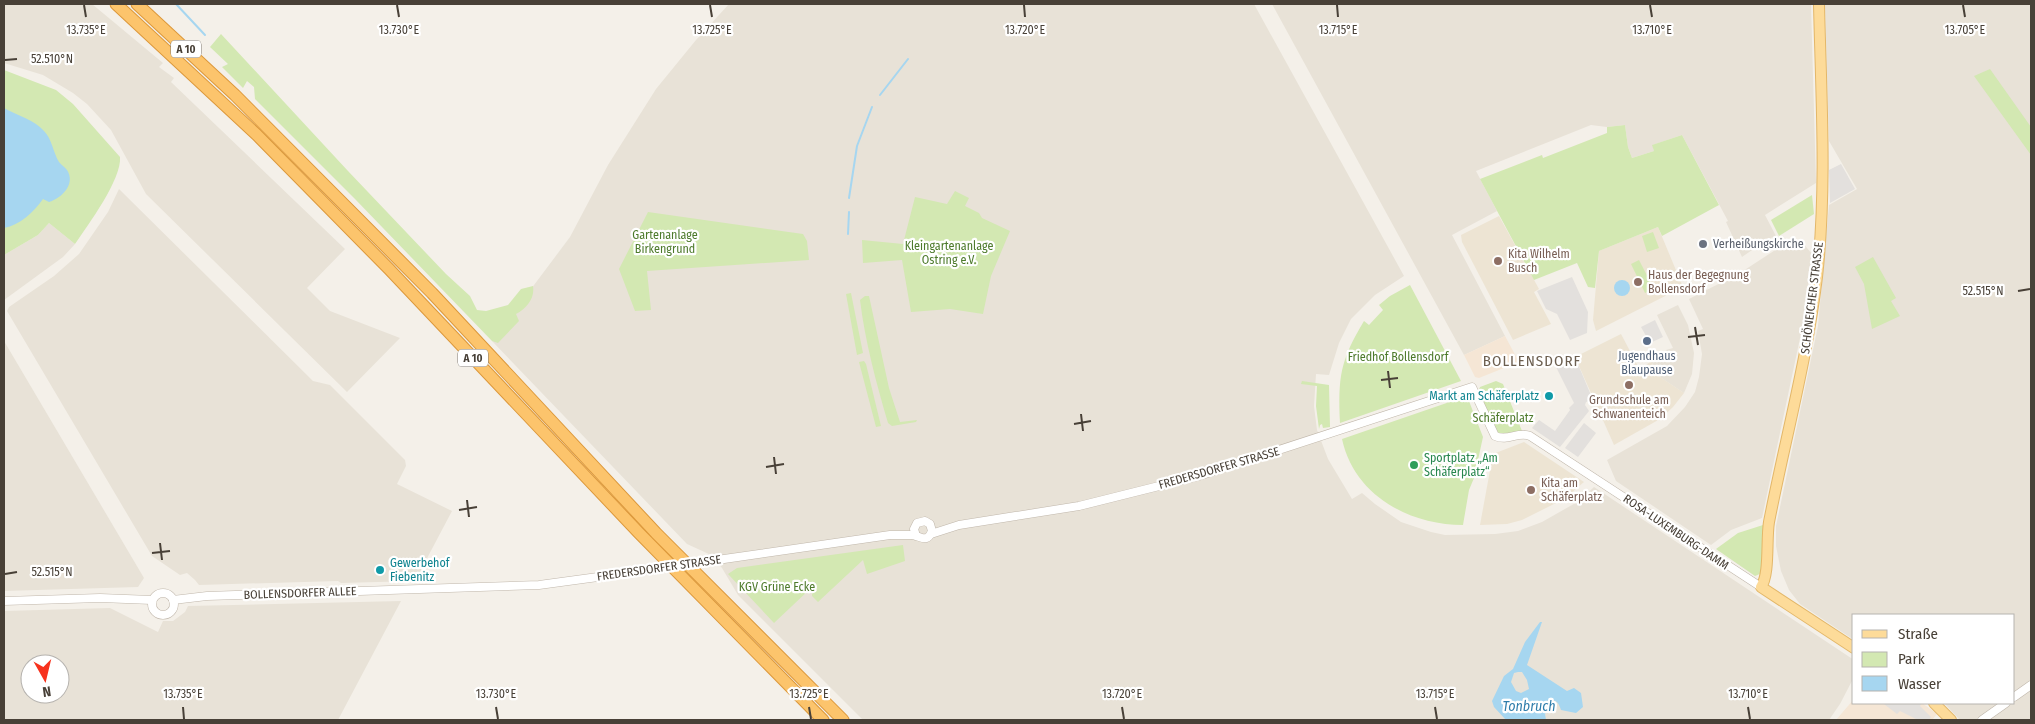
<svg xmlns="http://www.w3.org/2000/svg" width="2035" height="724" font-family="'Fira Sans Condensed',sans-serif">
  <rect width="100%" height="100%" fill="#f4f0e9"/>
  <g fill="#e8e2d7" fill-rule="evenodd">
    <polygon points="4,4 92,4 163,63 159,67 174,78 171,82 345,249 307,288 330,311 400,338 347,392 146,194 111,130 87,104 73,93 43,75 4,63"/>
    <polygon points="729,4 1254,4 1404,276 1375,295 1351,319 1339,343 1329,375 1316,374 1314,406 1317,430 1328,459 1352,499 1362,493 1375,504 1401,522 1431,532 1445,535 1495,534 1518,531 1542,522 1579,501 1594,487 1854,660 1854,677 1840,704 1829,720 863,720 738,595 722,568 711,555 687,544 492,341 570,237 608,165 656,89 696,40"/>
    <polygon points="1272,4 1811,4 1816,183 1765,215 1776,236 1768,239 1742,257 1726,222 1728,221 1682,135 1653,145 1654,151 1632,158 1628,147 1625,125 1607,127 1591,125 1476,171 1497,211 1452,235 1505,336 1464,355"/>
    <polygon points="1825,4 2031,4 2031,720 1960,720 1944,703 2014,703 2014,615 1854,615 1854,640 1800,604 1789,590 1781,571 1776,546 1776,526 1818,326 1829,205 1857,189 1829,141"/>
    <polygon points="119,189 313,381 330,385 405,460 406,466 397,484 452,511 415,581 341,583 338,581 199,585 195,580 187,573 180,575 152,556 7,311 9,307 54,276 79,254 108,212"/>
    <polygon points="49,223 75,244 63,257 4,300 4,255 38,235"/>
    <polygon points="1789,241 1802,242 1812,254 1811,260 1803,324 1762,518 1731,530 1711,545 1616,481 1607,460 1667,426 1685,407 1695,392 1699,377 1702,354 1698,331 1703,329 1689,299 1740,273"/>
    <polygon points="1678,305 1688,325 1694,353 1692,374 1684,393 1660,377 1651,361 1666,350 1673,348 1657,315"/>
    <polygon points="4,341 144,578 138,587 4,591"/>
    <path d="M401 601 338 720H4V611L110 608 158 632 163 621H173L185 612 188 606ZM30 664H60V694H30Z"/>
  </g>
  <g fill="#f5e6d5">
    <polygon points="1505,336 1519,362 1479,378 1475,377 1464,355"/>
    <polygon points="1854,699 1854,703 1922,703 1937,714 1932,720 1836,720"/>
  </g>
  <g fill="#ede4d3">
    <polygon points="1499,216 1539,289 1534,292 1551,324 1513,340 1462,242 1461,235"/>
    <polygon points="1658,227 1683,287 1596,331 1593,320 1599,251"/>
    <polygon points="1621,334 1640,370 1651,361 1660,377 1684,393 1673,407 1660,419 1614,445 1575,357"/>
    <polygon points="1524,442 1584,482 1564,499 1522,520 1507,524 1480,525 1493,454"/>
  </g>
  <g fill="#d3e8b2">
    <path d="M221 34 348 171 446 274 470 296 477 310 486 311 508 305 521 289 533 286C535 298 527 308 516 314L519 321 498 343 492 341 355 199 255 99 254 87 247 81 243 88 222 67 228 64 210 47Z"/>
    <polygon points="1990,69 2031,127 2031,155 1974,76"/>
    <path d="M4 70 56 90 73 104 120 157C122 179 88 225 75 244L49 223 38 235 4 255Z"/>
    <polygon points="1625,125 1628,147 1632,158 1654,151 1652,145 1682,135 1719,205 1662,236 1658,227 1599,251 1595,288 1588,287 1577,263 1534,280 1480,179 1542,155 1543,158 1607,133 1607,127"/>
    <polygon points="955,191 969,198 965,206 979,213 982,218 1010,231 991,276 983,314 950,309 911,312 902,260 863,263 862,240 903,244 915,197 947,204"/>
    <polygon points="1812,195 1814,214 1779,236 1771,220"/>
    <polygon points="648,212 803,234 807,241 809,260 647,271 651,310 635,311 619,269"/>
    <polygon points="1653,232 1659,248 1647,252 1642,236"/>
    <polygon points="1873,257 1896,298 1891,301 1900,316 1872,329 1864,284 1855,267"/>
    <polygon points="1639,260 1654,289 1645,293 1631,264"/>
    <path d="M1410 285 1461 381 1340 423C1338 377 1340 361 1364 321L1369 325 1383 310 1379 305 1390 296Z"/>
    <polygon points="851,293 863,353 857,355 846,294"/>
    <path d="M865 296H869L889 388 900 422 917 420 916 422 892 426 888 423C876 382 865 341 860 300Z"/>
    <polygon points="864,361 866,364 881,426 876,427 859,362"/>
    <polygon points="1302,381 1329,385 1330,427 1323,428 1322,424 1320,425 1319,429 1316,406 1317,386 1301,384"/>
    <polygon points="1496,381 1503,384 1522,431 1507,436 1497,434 1478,392 1480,387"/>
    <path d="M1467 396 1483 437 1474 478 1469 490 1463 525C1409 525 1354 495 1342 439Z"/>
    <path d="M1763 525C1764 530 1764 567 1762 571 1760 575 1759 574 1755 576L1716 549 1738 533Z"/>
    <polygon points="903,545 905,561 867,574 863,560 818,602 812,596 812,592 810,589 774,623 728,574 737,568"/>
  </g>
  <g fill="#e3e0dd">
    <polygon points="1841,164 1855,189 1830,203 1829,170"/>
    <polygon points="1572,277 1588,312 1587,333 1570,340 1557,314 1546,309 1537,291"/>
    <polygon points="1655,320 1663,337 1650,343 1641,327"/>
    <polygon points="1575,357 1593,400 1586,402 1585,405 1589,411 1560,447 1532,428 1539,420 1555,431 1570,410 1569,408 1574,403 1556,367"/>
    <polygon points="1584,423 1596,433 1578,457 1565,448"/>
    <polygon points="1885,703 1919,703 1921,704 1920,706 1931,717 1929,720 1918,720 1900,711 1897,714 1884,704"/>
  </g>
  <g fill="#a6d6f0" fill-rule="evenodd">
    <path d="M4 108C16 115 35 120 44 131 52 139 53 152 59 162 61 165 65 167 67 170 76 184 62 198 49 202L43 199C34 212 20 225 4 228Z"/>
    <circle cx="1622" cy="288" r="8"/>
    <path d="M1540 622H1542L1527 665 1567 691 1574 688 1581 693 1583 707 1576 713 1561 710C1558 701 1555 699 1546 701L1550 709 1545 714 1546 720H1506L1494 707 1492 701 1504 676 1513 669 1525 642ZM1518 672H1522L1527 680 1529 689 1521 693 1516 691 1511 682 1514 673Z"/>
  </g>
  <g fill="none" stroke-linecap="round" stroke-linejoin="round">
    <g stroke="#a6d6f0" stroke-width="2">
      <polyline points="176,4 205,35"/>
      <polyline points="880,95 908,59"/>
      <polyline points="849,198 857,146 872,107"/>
      <polyline points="848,234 849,212"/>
    </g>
    <g stroke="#c0b7ab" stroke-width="9">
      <g id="minor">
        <path d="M931 534 959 525 1079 506 1199 476 1472 387 1495 436C1508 442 1518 431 1530 436L1761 587"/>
        <path d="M717 560 890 535C897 535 905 535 912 535 921 536 927 544 932 531L930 524 925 521 917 523 914 529 916 536"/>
        <circle cx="163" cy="604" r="11"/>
        <polyline points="173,600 207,596 539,585 642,571"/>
        <polyline points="4,601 100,598 152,600"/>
        <polyline points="2014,697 2031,685"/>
        <polyline points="1982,720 2006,703"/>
      </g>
    </g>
    <g stroke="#e3b769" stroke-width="12">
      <g id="major">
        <path d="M1819 4C1821 95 1827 186 1817 277 1807 360 1785 440 1769 522 1766 540 1770 574 1761 587L1854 648"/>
        <polyline points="1934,703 1951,720"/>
      </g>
    </g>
    <g stroke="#dc983b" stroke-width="13">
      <g id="highway">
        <polyline points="116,4 257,135 389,269 639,533 823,720"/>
        <polyline points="137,4 235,95 432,293 656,533 843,720"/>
      </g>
    </g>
    <use href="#minor" stroke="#fff" stroke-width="8"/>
    <use href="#major" stroke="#fddb99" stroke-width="10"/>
    <use href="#highway" stroke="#fcc46c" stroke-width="11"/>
    <g stroke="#c0b7ab" stroke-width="9" stroke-linecap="butt">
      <polyline id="minor-bridge" points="642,571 717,560"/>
    </g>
    <use href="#minor-bridge" stroke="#fff" stroke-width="8"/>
  </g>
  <path fill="none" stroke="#484037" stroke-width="2" d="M84 5 86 17M397 5 399 17M710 5 712 17M1024 5 1025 17M1337 5 1338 17M1650 5 1652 17M1963 5 1965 17M5 60 17 59M2018 291 2030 289M1695 327 1698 345M1688 337 1705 335M1388 371 1390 388M1381 380 1398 378M1081 414 1083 431M1074 424 1091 421M774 457 776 474M766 467 784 464M467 500 469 517M459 510 477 507M160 543 162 560M152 553 170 551M5 574 17 572M183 707 184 719M496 707 498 719M809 707 811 719M1122 707 1124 719M1435 707 1437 719M1748 707 1750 719"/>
  <circle fill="#6b7280" stroke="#fff" stroke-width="2" cx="1703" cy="244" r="5"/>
  <g fill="#8d6e63" stroke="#fff" stroke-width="2">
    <circle cx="1498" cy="261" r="5"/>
    <circle cx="1638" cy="282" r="5"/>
    <circle cx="1629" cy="385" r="5"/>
    <circle cx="1531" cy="490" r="5"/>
  </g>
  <circle fill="#5c6f8a" stroke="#fff" stroke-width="2" cx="1647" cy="341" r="5"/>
  <g fill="#0f9aa8" stroke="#fff" stroke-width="2">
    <circle cx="1549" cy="396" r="5"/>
    <circle cx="380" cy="570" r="5"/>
  </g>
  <circle fill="#2e9e5b" stroke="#fff" stroke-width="2" cx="1414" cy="465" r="5"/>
  <g text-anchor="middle" stroke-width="4.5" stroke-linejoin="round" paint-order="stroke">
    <g fill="#fff" stroke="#7f7973" stroke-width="1">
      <rect x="171" y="40.5" width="30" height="17" rx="4"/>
      <rect x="458" y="349.5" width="30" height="17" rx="4"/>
    </g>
    <g font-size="11" font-weight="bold" fill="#484037">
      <text x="186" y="53">A 10</text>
      <text x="473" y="362">A 10</text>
    </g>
    <g font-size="12" fill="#4d7a2b" stroke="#fff">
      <text x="665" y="239">Gartenanlage<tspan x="665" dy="14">Birkengrund</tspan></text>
      <text x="949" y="250">Kleingartenanlage<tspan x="949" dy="14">Ostring e.V.</tspan></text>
      <text x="1398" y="361">Friedhof Bollensdorf</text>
      <text x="1503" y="422">Schäferplatz</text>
      <text x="777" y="591">KGV Grüne Ecke</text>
    </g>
    <g font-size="12" fill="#5b616d" stroke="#fff" text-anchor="start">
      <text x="1713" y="248">Verheißungskirche</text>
    </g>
    <g font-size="12" fill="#785e54" stroke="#fff" text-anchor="start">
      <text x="1508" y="258">Kita Wilhelm<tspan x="1508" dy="14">Busch</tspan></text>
      <text x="1648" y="279">Haus der Begegnung<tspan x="1648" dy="14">Bollensdorf</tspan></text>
      <text x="1629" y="404" text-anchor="middle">Grundschule am<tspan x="1629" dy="14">Schwanenteich</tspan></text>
      <text x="1541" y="487">Kita am<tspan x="1541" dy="14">Schäferplatz</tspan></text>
    </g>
    <g font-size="12" fill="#484037" stroke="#fff">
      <text transform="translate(1812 298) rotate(-83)" y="4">SCHÖNEICHER STRASSE</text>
      <text transform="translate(1219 468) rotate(-16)" y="4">FREDERSDORFER STRASSE</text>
      <text transform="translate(1676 532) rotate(34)" y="4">ROSA-LUXEMBURG-DAMM</text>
      <text transform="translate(659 568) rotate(-8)" y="4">FREDERSDORFER STRASSE</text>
      <text transform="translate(300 593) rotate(-2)" y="4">BOLLENSDORFER ALLEE</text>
    </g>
    <g font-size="12" fill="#4e5e75" stroke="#fff">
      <text x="1647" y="360">Jugendhaus<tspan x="1647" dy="14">Blaupause</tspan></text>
    </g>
    <g font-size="12" fill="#0d838f" stroke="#fff" text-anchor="end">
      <text x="1539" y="400">Markt am Schäferplatz</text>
      <text x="390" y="567" text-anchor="start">Gewerbehof<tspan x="390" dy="14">Fiebenitz</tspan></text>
    </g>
    <g font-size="12" fill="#27864d" stroke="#fff" text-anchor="start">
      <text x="1424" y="462">Sportplatz „Am<tspan x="1424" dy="14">Schäferplatz“</tspan></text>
    </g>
    <g font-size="14" font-style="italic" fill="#2f7dab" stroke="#fff">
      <text x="1529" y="711">Tonbruch</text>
    </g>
    <g font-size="15" letter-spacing="1" fill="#6b5e4f" stroke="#fff">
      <text x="1532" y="366">BOLLENSDORF</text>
    </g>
  </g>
  <g font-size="12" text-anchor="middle" fill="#484037" stroke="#fff" stroke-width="4.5" stroke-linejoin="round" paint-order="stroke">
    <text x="86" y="34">13.735°E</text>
    <text x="399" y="34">13.730°E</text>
    <text x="712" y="34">13.725°E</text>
    <text x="1025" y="34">13.720°E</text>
    <text x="1338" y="34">13.715°E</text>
    <text x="1652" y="34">13.710°E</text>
    <text x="1965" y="34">13.705°E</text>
    <text x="52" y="63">52.510°N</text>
    <text x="1983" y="295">52.515°N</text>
    <text x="52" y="576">52.515°N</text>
    <text x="183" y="698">13.735°E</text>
    <text x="496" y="698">13.730°E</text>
    <text x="809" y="698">13.725°E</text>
    <text x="1122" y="698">13.720°E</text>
    <text x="1435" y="698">13.715°E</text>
    <text x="1748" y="698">13.710°E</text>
  </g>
  <rect width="2035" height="724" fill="none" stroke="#484037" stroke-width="10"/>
  <rect x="1852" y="614" width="162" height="90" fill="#ffffff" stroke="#b6b3af"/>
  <rect x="1862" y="630" width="25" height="8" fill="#fddb99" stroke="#b6b3af"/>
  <text x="1898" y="639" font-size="15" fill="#484037">Straße</text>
  <rect x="1862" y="652" width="25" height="15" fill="#d3e8b2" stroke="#b6b3af"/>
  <text x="1898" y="664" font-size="15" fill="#484037">Park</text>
  <rect x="1862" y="676" width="25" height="15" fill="#a6d6f0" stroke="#b6b3af"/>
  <text x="1898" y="689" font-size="15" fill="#484037">Wasser</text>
  <g transform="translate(45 679) rotate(172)"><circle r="24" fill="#ffffff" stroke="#b6b3af"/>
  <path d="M0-4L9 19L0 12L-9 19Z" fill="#f7321d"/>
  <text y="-8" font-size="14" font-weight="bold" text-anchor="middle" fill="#484037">N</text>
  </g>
</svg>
